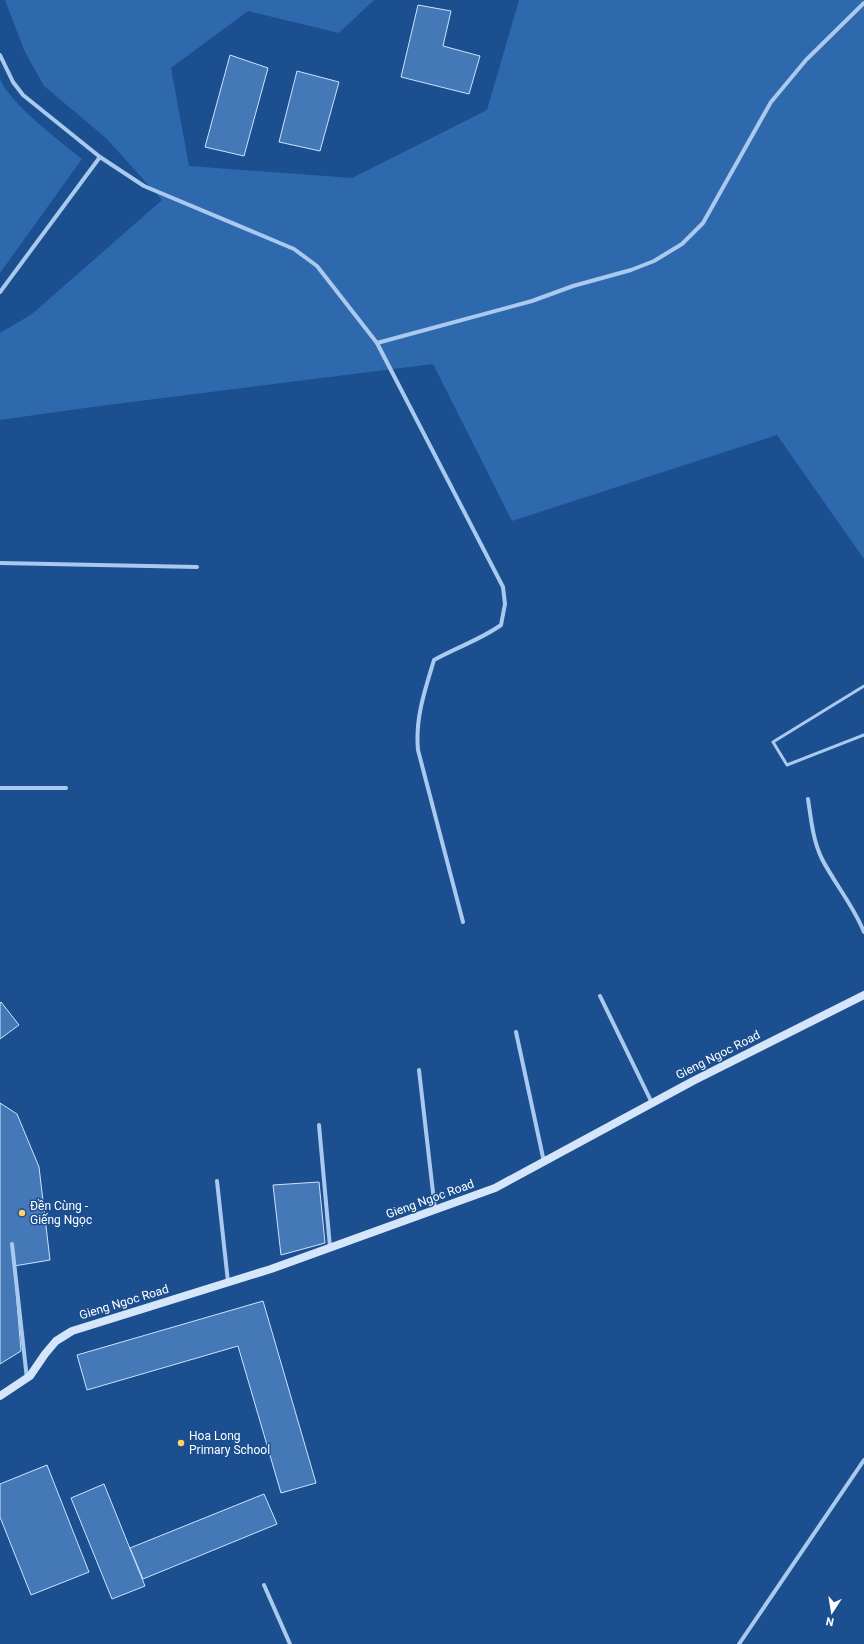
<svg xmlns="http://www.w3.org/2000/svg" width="864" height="1644" font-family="Roboto,sans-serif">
  <rect width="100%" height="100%" fill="#1b4f8f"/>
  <g fill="#2e69ad">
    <polygon points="5,0 374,0 339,33 248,11 171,68 189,166 352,178 487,110 519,0 864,0 864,559 777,435 512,521 433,364 92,407 0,420 0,333 32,314 162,200 106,138 44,86 24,50"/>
    <path d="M0 79C10 104 60 141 82 159L0 273Z"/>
  </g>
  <g fill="#4478b7" stroke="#cfe3fa">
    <polygon points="418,5 451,11 443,46 480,56 469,94 401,77"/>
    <polygon points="230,55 268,68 244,156 205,147"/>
    <polygon points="297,71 339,82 320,151 279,142"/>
    <polygon points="1,1002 19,1025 0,1039 0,1003"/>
    <polygon points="0,1103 17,1114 39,1167 50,1260 14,1266 21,1351 0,1364"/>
    <polygon points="319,1182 325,1243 281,1255 273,1185"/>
    <polygon points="263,1301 316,1483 281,1493 238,1346 87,1390 77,1355"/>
    <polygon points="47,1465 89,1572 31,1595 0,1517 0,1484"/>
    <polygon points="104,1484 145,1586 112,1599 71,1498"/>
    <polygon points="264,1494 277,1524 143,1579 130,1548"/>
  </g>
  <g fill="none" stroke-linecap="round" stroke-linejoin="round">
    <polyline stroke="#a9c9ee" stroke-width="3" points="864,686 773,742 787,765 864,735"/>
    <g stroke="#a9c9ee" stroke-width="4">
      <path d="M0 55 13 82 23 95 100 157 144 186 294 249 317 266 377 343 503 587 505 604 501 625C480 640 457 647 434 660 425 690 415 718 418 750L463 922"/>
      <polyline points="0,292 100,157"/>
      <polyline points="377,343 532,301 573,286 631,270 654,261 682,244 703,223 771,102 806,60 864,3"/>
      <polyline points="0,563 197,567"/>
      <polyline points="0,788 66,788"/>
      <path d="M808 799C811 819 813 841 822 859 835 884 853 905 864 932"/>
      <polyline points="600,996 652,1103"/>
      <polyline points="516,1032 544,1162"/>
      <polyline points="419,1070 435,1210"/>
      <polyline points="319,1125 330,1247"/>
      <polyline points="217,1181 228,1282"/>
      <polyline points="12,1244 27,1379"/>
      <polyline points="264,1585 290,1644"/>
      <polyline points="739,1644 864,1460"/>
    </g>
    <polyline stroke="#d6e6fa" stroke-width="8" points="0,1396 30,1376 45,1354 56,1341 72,1331 271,1269 495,1188 693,1081 864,995"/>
  </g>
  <g fill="#ffd166" stroke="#1b4f8f" stroke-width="1.5">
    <circle cx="22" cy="1213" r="4"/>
    <circle cx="181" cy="1443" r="4"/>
  </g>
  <g text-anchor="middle" stroke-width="3" stroke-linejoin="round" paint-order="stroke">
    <g font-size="12" fill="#fff" stroke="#1b4f8f">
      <text transform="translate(718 1055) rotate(-27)" y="4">Gieng Ngoc Road</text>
      <text transform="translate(430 1199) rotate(-20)" y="4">Gieng Ngoc Road</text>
      <text transform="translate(124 1302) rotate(-17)" y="4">Gieng Ngoc Road</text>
    </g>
    <g font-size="12" fill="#fff" stroke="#1b4f8f" text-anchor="start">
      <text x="30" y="1210">Đền Cùng -<tspan x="30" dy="14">Giếng Ngọc</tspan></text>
      <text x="189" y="1440">Hoa Long<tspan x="189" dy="14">Primary School</tspan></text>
    </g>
  </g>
  <g transform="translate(832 1612) rotate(192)" stroke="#1b4f8f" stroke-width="3" paint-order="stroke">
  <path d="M0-3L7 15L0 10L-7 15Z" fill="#ffffff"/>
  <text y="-6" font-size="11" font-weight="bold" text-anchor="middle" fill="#ffffff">N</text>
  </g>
</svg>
